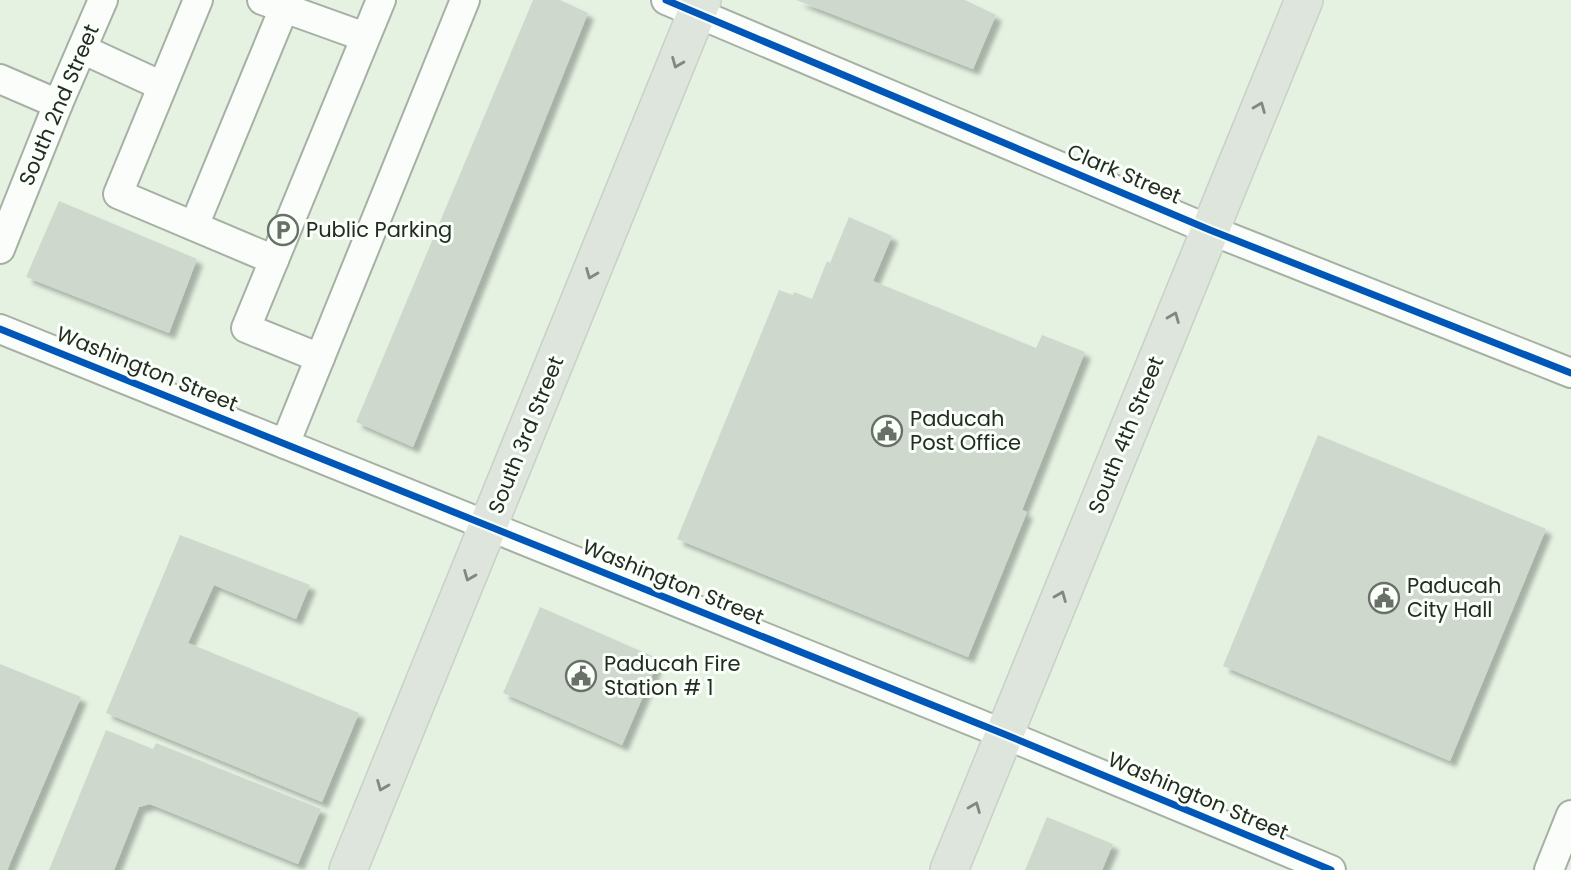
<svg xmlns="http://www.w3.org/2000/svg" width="1571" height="870" font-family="Poppins,sans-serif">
  <defs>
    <filter id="shadow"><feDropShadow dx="6" dy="6" stdDeviation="2" flood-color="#0004"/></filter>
  </defs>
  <rect width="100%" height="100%" fill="#e5f2e2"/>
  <g fill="#ced8cd" filter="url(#shadow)">
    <polygon points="533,0 560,0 588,13 413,447 356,422"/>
    <polygon points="796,0 965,0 996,15 973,69"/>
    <polygon points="59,201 197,259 169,333 26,277"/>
    <polygon points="849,217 892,236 873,281 1036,348 1042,335 1085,352 1022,510 1027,512 968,657 677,539 779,290 793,295 794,292 812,299 827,261 830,263"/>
    <polygon points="1318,435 1546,529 1450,761 1223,666"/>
    <polygon points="180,535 310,585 296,619 214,585 188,643 359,713 322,802 106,713"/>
    <polygon points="540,607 659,659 622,745 503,693"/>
    <polygon points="0,664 81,697 7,870 0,870"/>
    <polygon points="106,730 153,749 156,743 321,809 298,864 150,804 139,807 114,870 49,870"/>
    <polygon points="1047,817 1113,844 1102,870 1025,870"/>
  </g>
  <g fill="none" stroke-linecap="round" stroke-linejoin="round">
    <g stroke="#a6b0a4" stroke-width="32">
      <g id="minor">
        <polyline points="198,0 118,194 274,260"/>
        <polyline points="262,0 365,37"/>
        <polyline points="666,0 1210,230 1571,373"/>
        <polyline points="82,49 162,86"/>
        <polyline points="0,79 58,104"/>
        <polyline points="194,226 284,8"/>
        <polyline points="0,249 58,104 103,0"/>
        <polyline points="0,329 1004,734 1331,870"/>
        <polyline points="320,358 246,328 381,0"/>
        <polyline points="285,444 465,0"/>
        <polyline points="1549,870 1571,815"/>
      </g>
    </g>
    <g stroke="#c9d0c8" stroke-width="40">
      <g id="major">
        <polyline points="348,870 702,0"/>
        <polyline points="949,870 1304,0"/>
      </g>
    </g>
    <use href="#minor" stroke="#fbfdfb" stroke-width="28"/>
    <use href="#major" stroke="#dde5dc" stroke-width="37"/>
    <g stroke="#fafff9" stroke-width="11">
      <g id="cycleway">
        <polyline points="666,0 1210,230 1571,373"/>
        <polyline points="0,329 1004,734 1331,870"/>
      </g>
    </g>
    <use href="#cycleway" stroke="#0057b8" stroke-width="7"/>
  </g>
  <defs><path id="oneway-chevron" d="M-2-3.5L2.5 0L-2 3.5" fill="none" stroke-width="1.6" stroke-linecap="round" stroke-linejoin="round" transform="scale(1.75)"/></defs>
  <g stroke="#80887f">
    <use href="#oneway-chevron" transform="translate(677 63) rotate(112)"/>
    <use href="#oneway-chevron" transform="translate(1260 107) rotate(-68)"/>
    <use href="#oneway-chevron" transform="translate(591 274) rotate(112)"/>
    <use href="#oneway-chevron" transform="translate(1174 317) rotate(-68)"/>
    <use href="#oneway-chevron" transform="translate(469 576) rotate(112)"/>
    <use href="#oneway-chevron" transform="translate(1061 596) rotate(-68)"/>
    <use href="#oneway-chevron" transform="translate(382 786) rotate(112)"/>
    <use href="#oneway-chevron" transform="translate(975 807) rotate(-68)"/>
  </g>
  <defs>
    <g id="parking-ring" transform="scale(1.575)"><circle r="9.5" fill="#fafff9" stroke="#677165" stroke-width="1.5"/><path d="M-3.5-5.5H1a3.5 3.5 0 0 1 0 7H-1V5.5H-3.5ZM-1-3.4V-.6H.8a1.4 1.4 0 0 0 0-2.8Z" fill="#677165"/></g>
    <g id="civic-ring" transform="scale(1.575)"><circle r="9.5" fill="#fafff9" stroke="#677165" stroke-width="1.5"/><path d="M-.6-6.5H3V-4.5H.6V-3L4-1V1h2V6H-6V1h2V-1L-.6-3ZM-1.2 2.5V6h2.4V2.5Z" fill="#677165"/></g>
  </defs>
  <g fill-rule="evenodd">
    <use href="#parking-ring" x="283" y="230"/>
    <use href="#civic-ring" x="887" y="431"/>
    <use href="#civic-ring" x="1384" y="598"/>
    <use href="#civic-ring" x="581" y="676"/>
  </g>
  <g text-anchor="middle" stroke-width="6" stroke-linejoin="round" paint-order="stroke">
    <g font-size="21" fill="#232c22" stroke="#fafff9">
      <text transform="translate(59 105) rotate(-67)" y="7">South 2nd Street</text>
      <text transform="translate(1124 174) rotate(23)" y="7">Clark Street</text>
      <text transform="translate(147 369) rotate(22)" y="7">Washington Street</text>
      <text transform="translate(526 435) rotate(-68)" y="7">South 3rd Street</text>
      <text transform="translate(1126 435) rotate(-68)" y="7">South 4th Street</text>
      <text transform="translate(673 582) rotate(22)" y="7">Washington Street</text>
      <text transform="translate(1198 796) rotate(23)" y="7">Washington Street</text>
    </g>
    <g font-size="21" fill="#232c22" stroke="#fafff9" text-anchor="start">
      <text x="306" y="237">Public Parking</text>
      <text x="910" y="426">Paducah<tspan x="910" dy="24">Post Office</tspan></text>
      <text x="1407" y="593">Paducah<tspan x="1407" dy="24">City Hall</tspan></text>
      <text x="604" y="671">Paducah Fire<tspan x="604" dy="24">Station # 1</tspan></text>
    </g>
  </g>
</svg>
